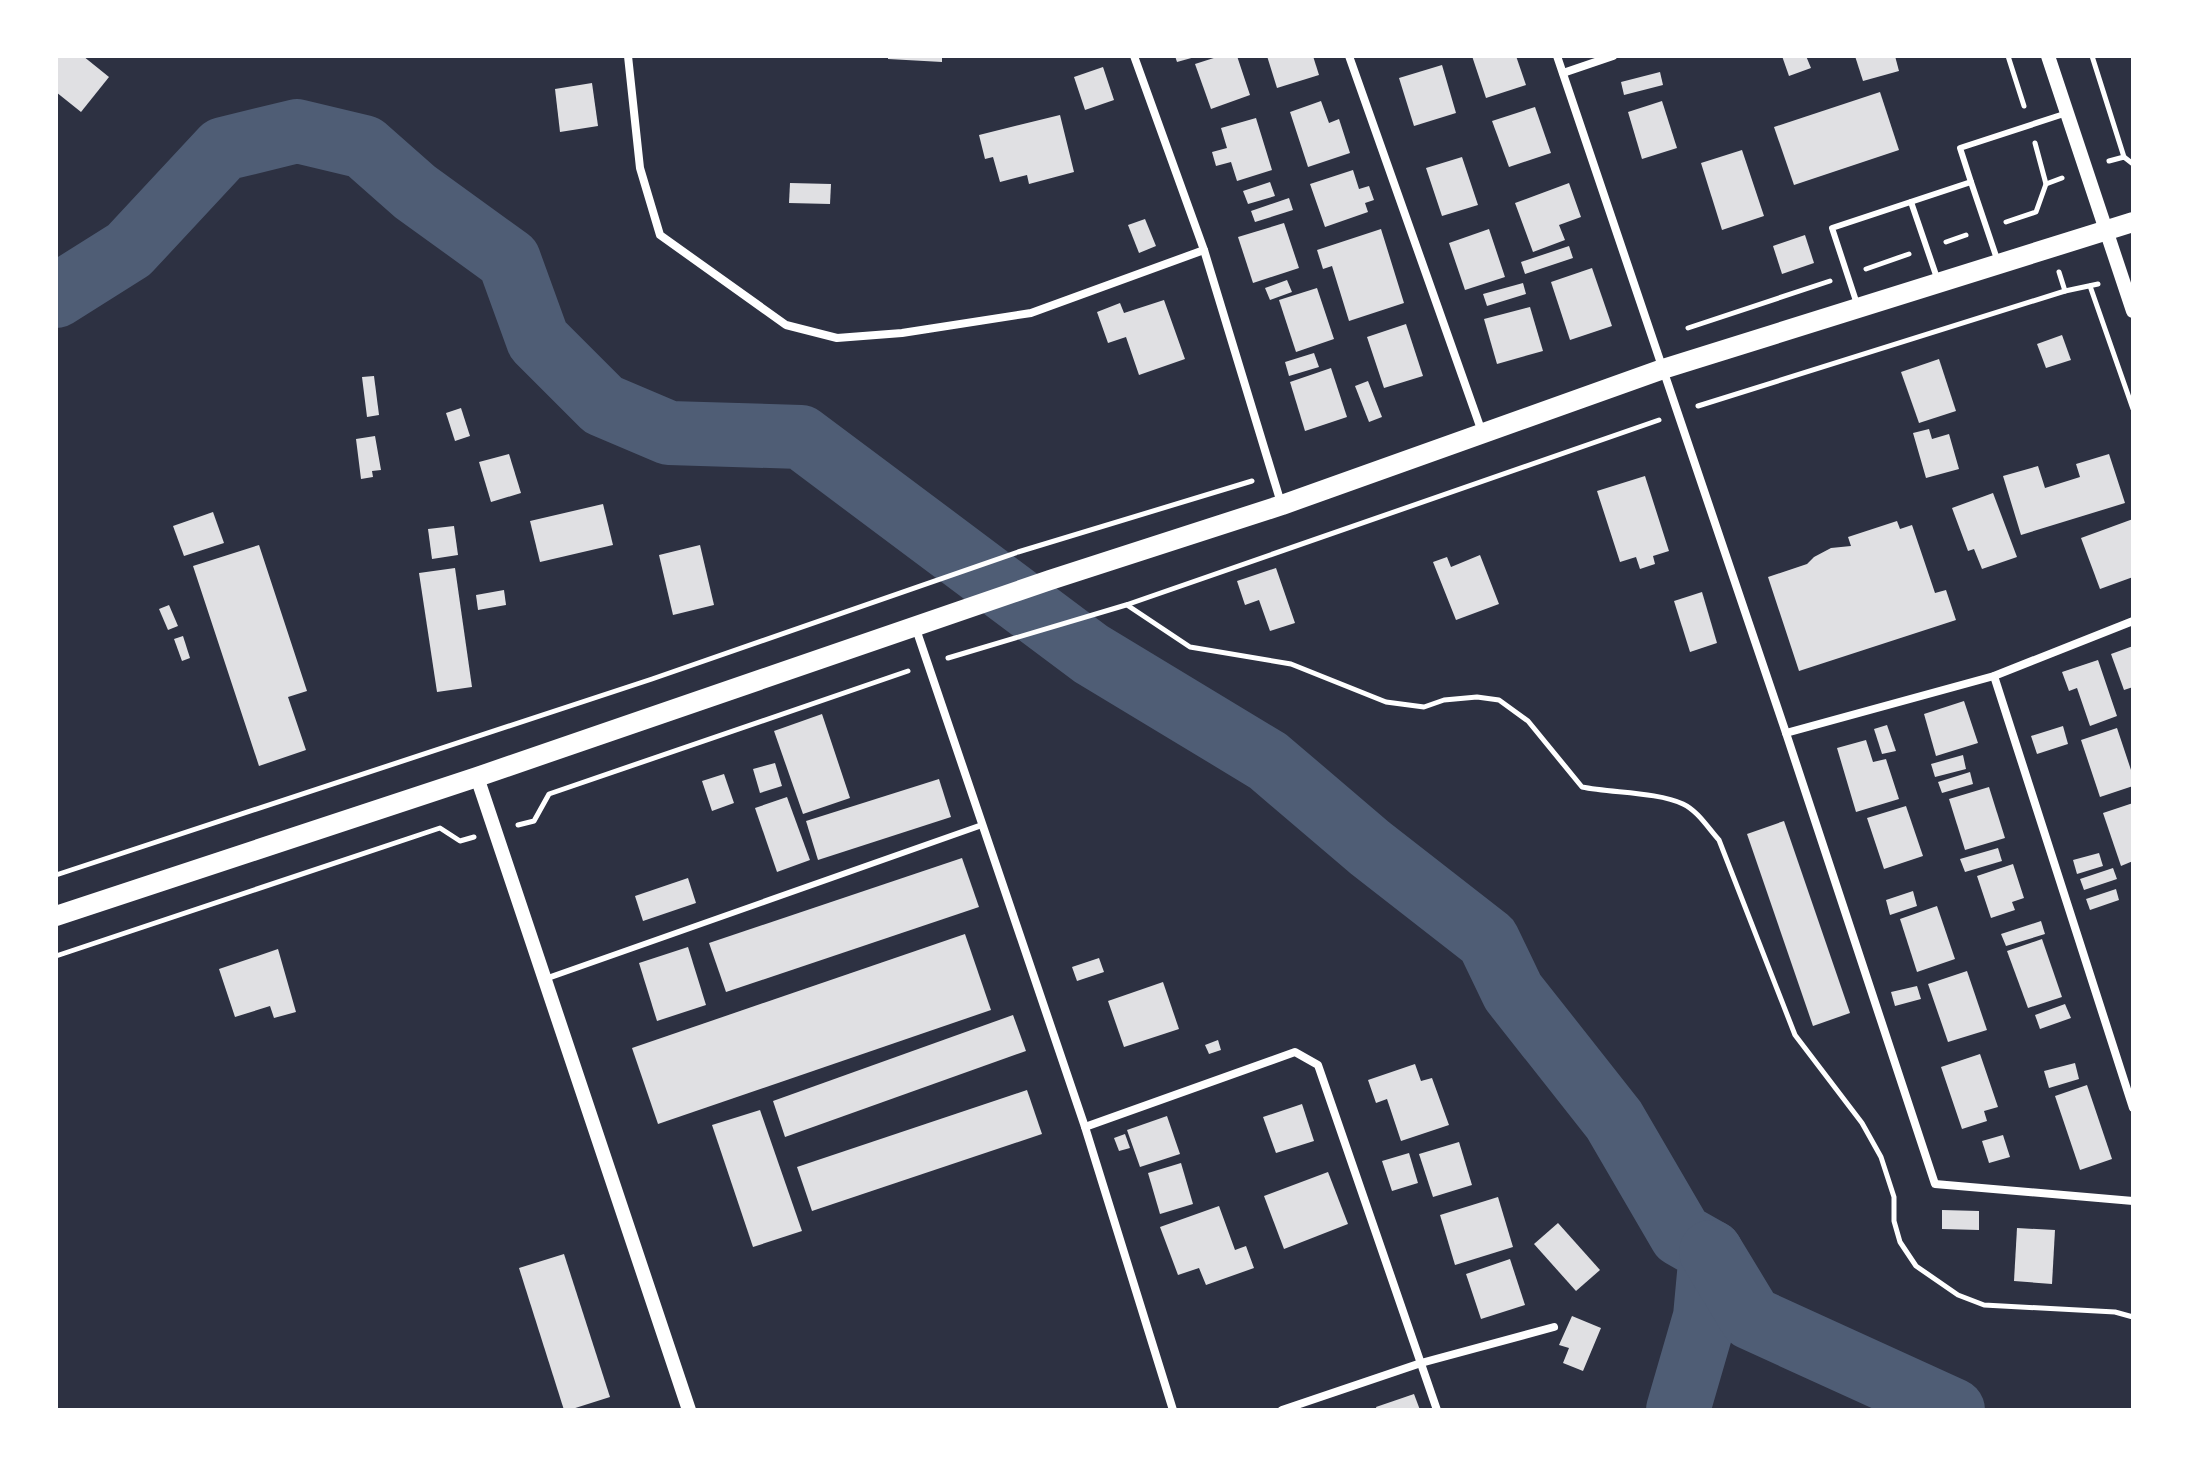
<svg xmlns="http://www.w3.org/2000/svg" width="2189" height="1466" font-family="'Asap Condensed',sans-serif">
  <rect width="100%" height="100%" fill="#2d3142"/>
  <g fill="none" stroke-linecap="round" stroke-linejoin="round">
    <g stroke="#4f5d75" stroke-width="64">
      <polyline points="56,296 129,250 223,149 297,131 364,147 415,192 509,260 538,340 603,405 669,433 801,437 1091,654 1268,761 1370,848 1488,940 1513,992 1614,1120 1681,1235 1711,1252 1705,1317 1678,1410"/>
      <polyline points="1711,1252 1751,1318 1953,1410"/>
    </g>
  </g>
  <g fill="#e0e0e3">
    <polygon points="56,56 83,56 109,77 81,112 56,92"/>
    <polygon points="888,56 942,56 942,62 888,59"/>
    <polygon points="1175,56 1195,56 1195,57 1177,62"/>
    <polygon points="1220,56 1237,56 1250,95 1211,109 1195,64"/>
    <polygon points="1267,56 1313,56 1319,75 1277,88"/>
    <polygon points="1472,56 1516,56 1526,85 1486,98"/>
    <polygon points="1782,56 1806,56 1811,68 1789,76"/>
    <polygon points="1855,56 1895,56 1899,71 1863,81"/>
    <polygon points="1442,65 1456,113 1414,126 1399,78"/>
    <polygon points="1103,67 1114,100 1085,110 1074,77"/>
    <polygon points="1660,72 1663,85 1624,95 1621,82"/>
    <polygon points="592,83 598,126 560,132 555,89"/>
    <polygon points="1880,92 1899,150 1794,185 1774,127"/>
    <polygon points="1321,101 1329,123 1339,119 1350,153 1308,167 1290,112"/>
    <polygon points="1662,101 1677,148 1642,159 1628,112"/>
    <polygon points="1535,107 1551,153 1509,167 1492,121"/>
    <polygon points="1060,115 1074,172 1029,184 1027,175 1000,182 993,157 985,159 979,135"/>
    <polygon points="1256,118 1272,170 1237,181 1231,162 1216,166 1212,152 1227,148 1221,128"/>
    <polygon points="1742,150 1764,216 1722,230 1701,163"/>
    <polygon points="1462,157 1478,205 1442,216 1426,168"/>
    <polygon points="1353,170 1359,189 1369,186 1374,200 1365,203 1368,212 1325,227 1310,184"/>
    <polygon points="1270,182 1275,196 1248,204 1243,191"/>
    <polygon points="790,183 831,184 830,204 789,203"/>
    <polygon points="1569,183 1581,217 1559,225 1565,240 1533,252 1515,203"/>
    <polygon points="1289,198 1293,210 1255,222 1251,211"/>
    <polygon points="1145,219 1156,246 1139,253 1128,225"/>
    <polygon points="1284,223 1299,268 1253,283 1238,237"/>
    <polygon points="1381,229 1404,303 1349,321 1332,266 1323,269 1317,250"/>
    <polygon points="1489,229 1505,277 1465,290 1449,243"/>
    <polygon points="1805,235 1814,263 1782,274 1773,246"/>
    <polygon points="1569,246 1573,258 1525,274 1521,262"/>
    <polygon points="1592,268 1612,326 1570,340 1551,282"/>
    <polygon points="1287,280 1292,292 1270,300 1265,288"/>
    <polygon points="1523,283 1526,294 1487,306 1483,294"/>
    <polygon points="1317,288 1334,339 1296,352 1279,300"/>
    <polygon points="1164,300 1185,359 1139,375 1126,337 1108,343 1097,312 1120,303 1124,313"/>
    <polygon points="1530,307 1543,351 1497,364 1484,319"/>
    <polygon points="1406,324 1423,376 1384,388 1367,337"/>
    <polygon points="2062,335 2071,360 2046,368 2037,344"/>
    <polygon points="1314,353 1319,367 1289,376 1285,362"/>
    <polygon points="1939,359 1956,411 1919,423 1901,372"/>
    <polygon points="1331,368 1347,417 1305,431 1290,382"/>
    <polygon points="374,376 379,415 367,417 362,377"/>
    <polygon points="1368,381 1382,417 1369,422 1355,386"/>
    <polygon points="461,408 470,436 455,441 446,413"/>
    <polygon points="1929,429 1932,439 1949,434 1959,469 1926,478 1913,433"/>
    <polygon points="375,436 381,470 372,471 373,477 361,479 356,439"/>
    <polygon points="509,454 521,493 491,502 479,462"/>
    <polygon points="2109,454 2125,503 2021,535 2003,476 2038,466 2045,488 2080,477 2076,464"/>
    <polygon points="1645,476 1669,551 1653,556 1655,564 1640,569 1636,557 1620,562 1597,491"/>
    <polygon points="1993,493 2017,557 1982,569 1974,549 1968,551 1952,508"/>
    <polygon points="603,504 613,545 540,562 530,521"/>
    <polygon points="213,512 224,543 184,556 173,526"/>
    <polygon points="2133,519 2133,577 2100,589 2081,538"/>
    <polygon points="1897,521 1900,529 1912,525 1935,593 1946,590 1956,620 1799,671 1768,577 1807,564 1814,557 1831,548 1851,546 1848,537"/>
    <polygon points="454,526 458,555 432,559 428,529"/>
    <polygon points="259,545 307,691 288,697 306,750 259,766 193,566"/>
    <polygon points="700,545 714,605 673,615 659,555"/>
    <polygon points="1480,555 1499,604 1456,620 1433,562 1447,557 1451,567"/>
    <polygon points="455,568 472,687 437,692 419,573"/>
    <polygon points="1276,568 1295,623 1270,631 1259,600 1245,605 1237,581"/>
    <polygon points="504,590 506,605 478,610 476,595"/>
    <polygon points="1702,592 1717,643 1690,652 1674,601"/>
    <polygon points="169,605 178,626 168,630 159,609"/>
    <polygon points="183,636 190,658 182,661 174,639"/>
    <polygon points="2133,646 2133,687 2124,690 2111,654"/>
    <polygon points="2098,660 2117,716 2090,726 2077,688 2069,691 2062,672"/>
    <polygon points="1964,701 1978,743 1936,756 1924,714"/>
    <polygon points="822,714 850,798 803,814 774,731"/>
    <polygon points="1887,725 1896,751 1882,754 1874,729"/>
    <polygon points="2063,726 2068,744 2037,754 2031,736"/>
    <polygon points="2117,728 2133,776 2133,786 2100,797 2081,740"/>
    <polygon points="1866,740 1873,762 1886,759 1899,799 1856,812 1837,748"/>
    <polygon points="1963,755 1966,769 1935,777 1931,764"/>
    <polygon points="775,763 782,786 760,793 753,769"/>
    <polygon points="1970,772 1973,784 1942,793 1938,782"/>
    <polygon points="724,774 734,803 712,811 702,781"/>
    <polygon points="939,779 951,817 818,860 806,821"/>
    <polygon points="1989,787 2005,838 1965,850 1949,799"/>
    <polygon points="787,797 810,860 777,872 755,808"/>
    <polygon points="2133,803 2133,861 2121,866 2103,813"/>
    <polygon points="1906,806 1923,856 1884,869 1867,818"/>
    <polygon points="1784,821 1850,1013 1813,1026 1747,834"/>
    <polygon points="1998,848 2002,861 1965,872 1960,859"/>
    <polygon points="2099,853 2103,866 2077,874 2073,860"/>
    <polygon points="962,858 979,907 726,992 709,943"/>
    <polygon points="2013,864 2024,898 2012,902 2015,910 1991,918 1977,876"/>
    <polygon points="2113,868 2117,879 2084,890 2080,879"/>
    <polygon points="688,878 696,903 643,921 635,896"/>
    <polygon points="2116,889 2119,900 2090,910 2086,899"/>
    <polygon points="1913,891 1917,906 1890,915 1886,900"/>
    <polygon points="1937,906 1955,959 1917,972 1900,919"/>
    <polygon points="2041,921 2045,934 2006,946 2001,934"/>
    <polygon points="965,934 991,1010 658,1124 632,1048"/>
    <polygon points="2042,939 2062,997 2028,1008 2007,951"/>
    <polygon points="688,947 706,1005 657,1021 639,963"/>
    <polygon points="278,949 296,1012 274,1018 270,1006 235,1017 219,969"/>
    <polygon points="1099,958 1104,972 1077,981 1072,967"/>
    <polygon points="1967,971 1987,1030 1948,1042 1928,984"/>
    <polygon points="1163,982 1179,1029 1124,1047 1108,1001"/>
    <polygon points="1917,986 1921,999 1895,1006 1891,992"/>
    <polygon points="2065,1004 2071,1018 2040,1029 2035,1015"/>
    <polygon points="1013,1015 1026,1051 785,1137 773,1101"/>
    <polygon points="1218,1040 1221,1050 1209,1054 1205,1045"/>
    <polygon points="1980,1054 1998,1107 1984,1111 1987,1121 1962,1129 1941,1067"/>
    <polygon points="2075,1063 2079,1079 2049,1088 2044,1071"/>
    <polygon points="1415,1064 1421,1081 1432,1078 1449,1125 1401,1141 1387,1099 1376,1103 1368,1080"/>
    <polygon points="2087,1085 2112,1159 2080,1170 2055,1096"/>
    <polygon points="1027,1090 1042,1134 812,1211 797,1167"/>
    <polygon points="1302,1104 1314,1141 1276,1153 1263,1117"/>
    <polygon points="760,1110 802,1231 753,1247 712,1125"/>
    <polygon points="1167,1116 1180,1154 1140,1167 1127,1130"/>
    <polygon points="1125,1134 1130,1148 1119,1151 1114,1138"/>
    <polygon points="2003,1135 2010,1157 1989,1163 1982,1141"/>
    <polygon points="1459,1142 1472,1185 1433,1197 1419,1154"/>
    <polygon points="1409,1153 1418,1183 1392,1191 1382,1161"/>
    <polygon points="1181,1163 1193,1204 1160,1214 1148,1173"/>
    <polygon points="1328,1172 1348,1224 1284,1249 1264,1196"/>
    <polygon points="1498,1197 1513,1247 1455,1265 1440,1215"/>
    <polygon points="1219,1206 1235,1250 1246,1246 1254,1268 1206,1285 1199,1268 1178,1275 1160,1227"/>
    <polygon points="1942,1210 1979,1211 1979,1230 1942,1229"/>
    <polygon points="1558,1223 1600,1270 1576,1291 1534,1244"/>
    <polygon points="2017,1228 2055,1230 2052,1284 2014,1281"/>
    <polygon points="564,1254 610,1397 569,1410 564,1410 519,1268"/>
    <polygon points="1510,1259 1525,1305 1481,1319 1466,1274"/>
    <polygon points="1572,1316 1601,1328 1583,1371 1563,1363 1569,1348 1559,1345"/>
    <polygon points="1414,1394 1420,1410 1377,1410 1376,1407"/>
  </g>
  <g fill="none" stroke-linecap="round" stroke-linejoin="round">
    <g stroke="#fff" stroke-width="5">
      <polyline points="2008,56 2024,106"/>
      <polyline points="2092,56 2124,157"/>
      <polyline points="2035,143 2046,184"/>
      <polyline points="2109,161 2124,157 2133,164"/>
      <polyline points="2006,222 2036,212 2046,184 2062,178"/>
      <polyline points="1946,242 1966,235"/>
      <polyline points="1866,269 1909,254"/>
      <polyline points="2059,272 2065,291"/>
      <polyline points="2090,286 2133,409"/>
      <polyline points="1688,328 1830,281"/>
      <polyline points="1698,406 2065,291 2098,284"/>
      <path d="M1127 605 1190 647 1291 664 1386 702 1424 707 1444 700 1477 697 1499 700 1528 721 1582 787C1611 793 1658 792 1683 804 1698 811 1708 828 1719 840L1795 1035 1862 1123 1881 1157 1894 1197V1221L1900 1242 1916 1266 1958 1295 1984 1305 2115 1312 2133 1317"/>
      <polyline points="948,658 1126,605 1659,420"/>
      <polyline points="518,825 534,821 549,794 908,671"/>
      <polyline points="56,875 652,679 1018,552 1252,481"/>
      <polyline points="56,956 440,828 460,841 474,837"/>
    </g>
    <g stroke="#fff" stroke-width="6">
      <polyline points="1971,182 1998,262"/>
      <polyline points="1911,202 1937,278"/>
      <polyline points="1857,304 1832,228 1971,182 1960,148 2067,113"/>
      <polyline points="545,979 982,825"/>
    </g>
    <g stroke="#fff" stroke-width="8">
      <polyline points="628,56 640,168 660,235 786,325 837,338 902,333 1031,313 1204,250"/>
      <polyline points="1134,56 1204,250 1281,503"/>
      <polyline points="1349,56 1482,432"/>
      <polyline points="1557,56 1786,733 1935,1184 2133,1201"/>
      <polyline points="1563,73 1613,56"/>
      <polyline points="915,626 1085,1127 1173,1410"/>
      <polyline points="1994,676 2133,1108"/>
      <polyline points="1786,733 1994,676 2133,621"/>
      <polyline points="1085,1127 1295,1052 1318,1065 1437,1410"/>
      <polyline points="1282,1410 1421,1363 1554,1327"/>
    </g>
    <g stroke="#fff" stroke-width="14">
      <polyline points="2048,56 2133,311"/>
      <polyline points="477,777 689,1410"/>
    </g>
    <polyline stroke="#fff" stroke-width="20" points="56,916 477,777 1050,580 1282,505 1663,369 2133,222"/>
  </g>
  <rect width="2189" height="1466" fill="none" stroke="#ffffff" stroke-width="116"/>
</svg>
